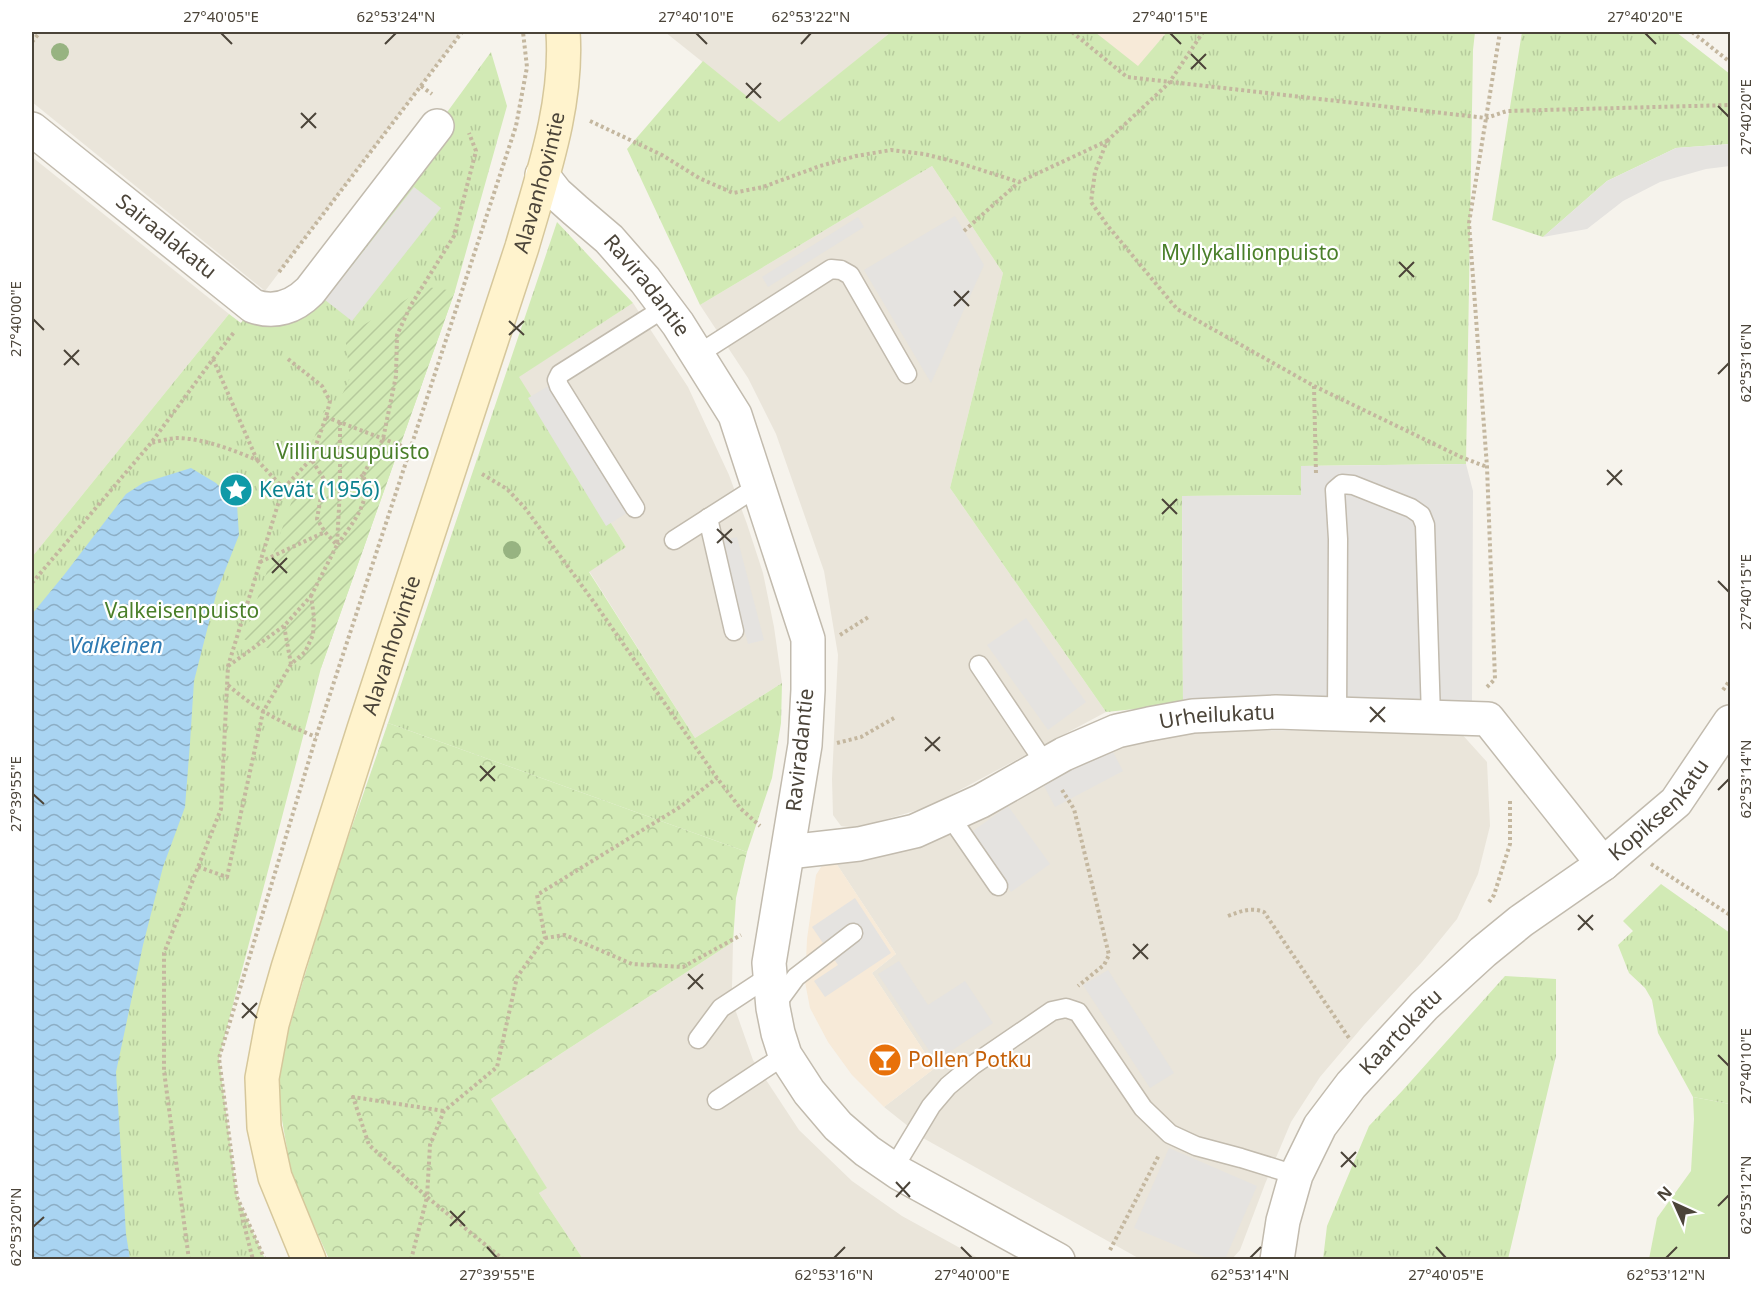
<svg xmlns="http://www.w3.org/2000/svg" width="1762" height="1291" font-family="'Noto Sans',sans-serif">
  <defs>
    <pattern id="forest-crowns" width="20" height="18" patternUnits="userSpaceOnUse" patternTransform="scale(1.5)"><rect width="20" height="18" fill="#d2eab5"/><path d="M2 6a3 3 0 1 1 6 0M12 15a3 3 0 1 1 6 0" fill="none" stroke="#b6ca9c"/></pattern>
    <pattern id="park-tufts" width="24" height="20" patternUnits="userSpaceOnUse" patternTransform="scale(1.5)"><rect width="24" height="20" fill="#d2eab5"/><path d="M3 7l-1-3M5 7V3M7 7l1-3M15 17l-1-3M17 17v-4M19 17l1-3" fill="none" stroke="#b6ca9c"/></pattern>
    <pattern id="garden-furrows" width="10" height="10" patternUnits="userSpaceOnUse" patternTransform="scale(1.5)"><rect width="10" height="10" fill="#d2eab5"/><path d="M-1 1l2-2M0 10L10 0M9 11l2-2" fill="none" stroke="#b6ca9c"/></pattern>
    <pattern id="water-waves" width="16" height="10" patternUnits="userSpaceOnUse" patternTransform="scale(1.5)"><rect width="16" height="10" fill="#a9d4f2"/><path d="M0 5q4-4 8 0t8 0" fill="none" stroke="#8caec5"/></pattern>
  </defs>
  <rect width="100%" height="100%" fill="#f6f3ec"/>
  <g fill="#eae5da">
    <polygon points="32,32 462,32 265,291 32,102"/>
    <polygon points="665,32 891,32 779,123"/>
    <polygon points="32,157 229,314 32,557"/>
    <polygon points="932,166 1003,273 950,488 1106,712 928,807 856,828 841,826 833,815 832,779 838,655 824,571 776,434 748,378 700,305"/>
    <polygon points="633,303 688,387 729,475 747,524 763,573 774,627 782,683 695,738 589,571 626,547 518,377"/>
    <polygon points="1201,731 1459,731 1487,762 1490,826 1478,874 1457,919 1422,962 1364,1025 1320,1077 1291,1122 1265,1184 1240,1250 1232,1259 1140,1259 923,1138 884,1107 935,1068 872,973 896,954 834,860 1127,740"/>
    <polygon points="733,942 732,987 735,1009 753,1060 799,1130 852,1181 902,1216 980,1259 583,1259 539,1193 546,1187 491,1099"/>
  </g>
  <g fill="#f7ead8">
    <polygon points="1095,32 1167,32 1138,67"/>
    <polygon points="834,860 896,954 872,973 935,1068 884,1107 852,1075 828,1042 810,1008 805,982 807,939 816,875 823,864"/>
  </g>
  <polygon fill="#d2eab5" points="1693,1097 1730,1104 1730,1259 1649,1259 1657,1218 1691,1171 1694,1119"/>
  <polygon fill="url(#forest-crowns)" points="388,723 747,852 736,898 733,942 491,1099 547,1188 539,1193 583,1259 329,1259 292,1177 282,1120 277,1069 332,884"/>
  <g fill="url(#park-tufts)">
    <polygon points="891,32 1095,32 1138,66 1167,32 1475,32 1473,50 1466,464 1301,466 1301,495 1182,496 1183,704 1106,712 950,488 1003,273 932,166 700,305 627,149 703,61 779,122"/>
    <polygon points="1522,32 1676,32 1730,74 1730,144 1676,148 1607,181 1543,237 1492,220"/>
    <polygon points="491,52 507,106 455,291 321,668 219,1058 237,1197 265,1259 32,1260 32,557 229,314 241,323 253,306 277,309 437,126"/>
    <polygon points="557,222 633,303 519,377 626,547 589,572 695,738 782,683 781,723 772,778 747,852 388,723"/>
    <polygon points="1661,884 1730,933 1730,1104 1693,1097 1658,1033 1652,1000 1645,988 1629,973 1618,945 1633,931 1623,921"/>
    <polygon points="1505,976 1556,979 1556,1056 1508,1259 1323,1259 1327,1226 1369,1126 1403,1090"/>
  </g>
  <polygon fill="url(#garden-furrows)" points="427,287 455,291 321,668 243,639 324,410 334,412 350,378 345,336"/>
  <g fill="#e5e3e0">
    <polygon points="1730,144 1730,166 1706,169 1660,182 1623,201 1587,229 1543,237 1607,181 1676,148"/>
    <polygon points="414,187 441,208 352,321 325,300"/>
    <polygon points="955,216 984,265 931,383 864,270"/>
    <polygon points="858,217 864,227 768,287 762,277"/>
    <polygon points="552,384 630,511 606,526 528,398"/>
    <polygon points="1466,464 1473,491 1472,701 1183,704 1182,496 1301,495 1301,466"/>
    <polygon points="737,537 764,640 748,644 720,541"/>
    <polygon points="1026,618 1086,702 1048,730 987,645"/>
    <polygon points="1111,748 1123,771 1055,807 1043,784"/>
    <polygon points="1008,806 1050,864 1011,892 970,833"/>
    <polygon points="855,898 891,953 825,997 814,981 838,965 812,927"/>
    <polygon points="899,961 928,1005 965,981 993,1023 936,1061 878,974"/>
    <polygon points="1108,970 1174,1073 1150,1088 1083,985"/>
    <polygon points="1169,1148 1257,1186 1225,1259 1209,1259 1134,1228"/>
  </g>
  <polygon fill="url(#water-waves)" points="191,468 216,483 237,504 239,535 217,591 194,681 190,743 185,807 163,867 143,945 116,1072 126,1234 130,1259 32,1259 32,614 64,575 126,494 143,483"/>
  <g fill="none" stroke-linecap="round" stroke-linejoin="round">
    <g stroke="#c2bbae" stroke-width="21">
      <g id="lane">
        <polyline points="697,355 831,269 841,270 850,275 907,374"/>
        <polyline points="635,508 559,386 557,380 560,374 666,307"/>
        <polyline points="708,518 734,631"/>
        <polyline points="674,540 757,487"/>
        <polyline points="979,665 1046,765"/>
        <polyline points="1337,714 1338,539 1335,490 1342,484 1353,485 1411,508 1421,515 1425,525 1431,717"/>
        <polyline points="949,815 998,886"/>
        <polyline points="774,1007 796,977 853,933"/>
        <polyline points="698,1039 721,1008 759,983 770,981"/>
        <polyline points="717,1100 785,1055"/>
        <polyline points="893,1169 931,1106 948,1086 973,1065 1052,1011 1066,1008 1078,1012 1143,1108 1170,1134 1196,1146 1241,1158 1296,1175"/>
      </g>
    </g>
    <g stroke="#c2bbae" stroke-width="36">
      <g id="street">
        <path id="s1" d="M32 129 253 306C275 314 294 307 310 291L437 126"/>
        <path id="s2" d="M542 175 556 193 575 210 609 239 645 280 678 324 735 415 808 639V690L805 745 769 963 773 1008 778 1033 785 1055 809 1092 838 1126 867 1151 899 1173 1058 1260"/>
        <path id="s3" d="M788 852 859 844 915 831 981 801 1064 754 1117 731 1149 724 1193 716 1276 712 1488 719 1603 864"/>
        <path id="s4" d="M1277 1260 1283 1221 1296 1175 1320 1126 1351 1085 1424 1006 1483 952 1521 921 1603 864 1676 802 1730 722"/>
      </g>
    </g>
    <g stroke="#d6c79b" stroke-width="36">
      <g id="secondary">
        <path id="s5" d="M309 1260 275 1177 264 1127 262 1078 272 1024 288 968 364 729 522 247C542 177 568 105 563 32"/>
      </g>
    </g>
    <g stroke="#c4b79f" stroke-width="4" stroke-dasharray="3 3" stroke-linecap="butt">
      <polyline points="1072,32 1127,77 1486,118 1507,111 1730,105"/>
      <polyline points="1692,32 1730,62"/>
      <polyline points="32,42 40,32"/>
      <polyline points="421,86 432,94"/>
      <polyline points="590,121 662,155 699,178 733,193 763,187 820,166 856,156 891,150 924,154 956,162 1019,182 1107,141 1095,172 1091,202 1107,225 1177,309 1314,386 1316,474"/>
      <polyline points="1107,141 1169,83 1203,32"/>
      <polyline points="964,231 1018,183"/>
      <polyline points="279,272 462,32"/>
      <polyline points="213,359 235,331"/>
      <polyline points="288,359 322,386 330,401 326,417 311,459"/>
      <polyline points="1314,386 1461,457 1487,467"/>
      <polyline points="326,417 410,449"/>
      <polyline points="340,422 340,489"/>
      <polyline points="482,474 507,489 525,508 596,605 717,778 741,809 760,826"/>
      <path d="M363 475 352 484 340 489 337 545C351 525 373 501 363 475L383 439 396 376 397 335 411 305 454 236 476 151 469 133"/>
      <polyline points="284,488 311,459 324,479 317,519 325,532"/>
      <polyline points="260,562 325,532 337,545 311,596"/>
      <path d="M32 583 151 443 213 359 257 460C233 450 205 439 179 438 170 438 160 441 151 443"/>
      <polyline points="840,635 870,616"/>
      <polyline points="228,666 284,626"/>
      <path d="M228 685C255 709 282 723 316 737"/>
      <polyline points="1487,687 1495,679 1487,467 1469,223 1500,32"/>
      <polyline points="1723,690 1730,680"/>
      <polyline points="837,743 861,737 894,718"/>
      <polyline points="1062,790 1074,809 1109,955 1104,965 1078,986"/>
      <polyline points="1651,864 1730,915"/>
      <polyline points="198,867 227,877 263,712 291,664 305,652 313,635 314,617 311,596 284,626 291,664"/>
      <polyline points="1489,902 1494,895 1510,844 1510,799"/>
      <path d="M1228 916C1241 911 1251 907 1264 912L1349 1038"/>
      <polyline points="545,938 565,935 632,964 683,967 741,935"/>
      <polyline points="240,1208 253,1260"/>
      <polyline points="1110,1250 1159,1155"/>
      <polyline points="189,1260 164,1071 164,953 221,809 228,666 283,488 257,460"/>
      <polyline points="265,1260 237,1197 219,1058 316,737 516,126 527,67 523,32"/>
      <polyline points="411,1260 427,1197 369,1145 353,1097 444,1111"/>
      <polyline points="504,1260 427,1197 430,1145 444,1111 497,1067 517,977 545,938 537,895 680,807 717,778"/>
    </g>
    <use href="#lane" stroke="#fff" stroke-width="18"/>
    <use href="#street" stroke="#fff" stroke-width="33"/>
    <use href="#secondary" stroke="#fff3cd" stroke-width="33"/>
  </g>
  <g fill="#97b381">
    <circle cx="60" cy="52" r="9"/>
    <circle cx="512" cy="550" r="9"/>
  </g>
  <path fill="none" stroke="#4b4439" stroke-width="2" d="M221 33 232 44M696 33 707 44M1170 33 1181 44M1645 33 1656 44M385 44 396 33M801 44 811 33M1191 54 1206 69M1191 69 1206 54M746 83 761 98M746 98 761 83M1718 106 1729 117M301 113 316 128M301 128 316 113M1399 262 1414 277M1399 277 1414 262M954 291 969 306M954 306 969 291M33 319 44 330M509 321 524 335M509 335 524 321M64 350 79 365M64 365 79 350M1718 374 1729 363M1607 470 1622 485M1607 485 1622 470M1162 499 1177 514M1162 514 1177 499M717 529 732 543M717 543 732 529M272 558 287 573M272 573 287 558M1718 581 1729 592M1370 707 1385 722M1370 722 1385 707M925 737 940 751M925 751 940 737M480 766 495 781M480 781 495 766M1718 790 1729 779M33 794 44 804M1578 915 1593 930M1578 930 1593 915M1133 944 1148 959M1133 959 1148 944M688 974 703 989M688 989 703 974M242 1003 257 1018M242 1018 257 1003M1718 1055 1729 1066M1341 1152 1356 1167M1341 1167 1356 1152M896 1182 910 1197M896 1197 910 1182M1718 1206 1729 1195M450 1211 465 1226M450 1226 465 1211M33 1227 44 1217M487 1247 497 1258M961 1247 972 1258M1436 1247 1446 1258M834 1258 845 1247M1250 1258 1261 1247M1666 1258 1677 1247"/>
  <defs>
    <g id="sight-disc" transform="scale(1.725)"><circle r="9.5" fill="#0f9aa8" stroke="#fff"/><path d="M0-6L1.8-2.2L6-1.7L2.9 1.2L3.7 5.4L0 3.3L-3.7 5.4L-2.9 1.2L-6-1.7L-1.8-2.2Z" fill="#fff"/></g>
    <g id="bar-disc" transform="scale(1.725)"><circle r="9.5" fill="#e8710a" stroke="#fff"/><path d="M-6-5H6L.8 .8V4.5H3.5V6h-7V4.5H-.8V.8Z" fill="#fff"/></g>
  </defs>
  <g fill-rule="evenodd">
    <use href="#sight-disc" x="236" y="490"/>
    <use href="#bar-disc" x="885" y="1060"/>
  </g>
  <g text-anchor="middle" stroke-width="4.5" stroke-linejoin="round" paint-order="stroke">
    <g font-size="21" fill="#4b4439" stroke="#fff">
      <text dy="7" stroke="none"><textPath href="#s5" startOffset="1128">Alavanhovintie</textPath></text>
      <text dy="7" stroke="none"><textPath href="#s1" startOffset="172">Sairaalakatu</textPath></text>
      <text dy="7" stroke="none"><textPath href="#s2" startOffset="153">Raviradantie</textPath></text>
      <text dy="7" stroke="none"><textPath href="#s5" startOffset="642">Alavanhovintie</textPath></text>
      <text dy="7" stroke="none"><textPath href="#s3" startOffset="456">Urheilukatu</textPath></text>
      <text transform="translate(800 750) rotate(-84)" y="7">Raviradantie</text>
      <text dy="7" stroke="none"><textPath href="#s4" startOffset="608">Kopiksenkatu</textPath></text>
      <text dy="7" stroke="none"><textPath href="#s4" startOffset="266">Kaartokatu</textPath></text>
    </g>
    <g font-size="21" fill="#4a7f2a" stroke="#fff">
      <text x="1250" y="260">Myllykallionpuisto</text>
      <text x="353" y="459">Villiruusupuisto</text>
      <text x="182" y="618">Valkeisenpuisto</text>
    </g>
    <g font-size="21" fill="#0d838f" stroke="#fff" text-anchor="start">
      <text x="259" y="497">Kevät (1956)</text>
    </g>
    <g font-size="21" fill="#c56008" stroke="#fff" text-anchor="start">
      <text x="908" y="1067">Pollen Potku</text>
    </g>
    <g font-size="22" font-style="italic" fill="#2e7ab2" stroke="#fff">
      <text x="116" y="653">Valkeinen</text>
    </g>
  </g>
  <rect width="1762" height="1291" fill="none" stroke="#ffffff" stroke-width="66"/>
  <g transform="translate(1675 1204) rotate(315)" stroke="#ffffff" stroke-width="4.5" paint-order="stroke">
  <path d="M0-4.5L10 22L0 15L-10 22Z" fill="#4b4439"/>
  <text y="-9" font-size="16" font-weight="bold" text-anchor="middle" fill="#4b4439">N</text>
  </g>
  <rect x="33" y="33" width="1696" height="1225" fill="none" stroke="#4b4439" stroke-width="2"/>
  <g font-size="15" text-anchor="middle" fill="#4b4439">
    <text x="221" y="22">27°40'05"E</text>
    <text x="396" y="22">62°53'24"N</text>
    <text x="696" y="22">27°40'10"E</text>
    <text x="811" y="22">62°53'22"N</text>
    <text x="1170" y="22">27°40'15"E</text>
    <text x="1645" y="22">27°40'20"E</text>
    <text transform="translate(1746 117) rotate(-90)" y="5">27°40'20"E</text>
    <text transform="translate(16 319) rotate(-90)" y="5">27°40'00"E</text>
    <text transform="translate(1746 363) rotate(-90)" y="5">62°53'16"N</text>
    <text transform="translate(1746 592) rotate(-90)" y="5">27°40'15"E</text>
    <text transform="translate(1746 779) rotate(-90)" y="5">62°53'14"N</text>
    <text transform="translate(16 794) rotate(-90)" y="5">27°39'55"E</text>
    <text transform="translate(1746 1066) rotate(-90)" y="5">27°40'10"E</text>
    <text transform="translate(1746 1195) rotate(-90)" y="5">62°53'12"N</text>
    <text transform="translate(16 1227) rotate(-90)" y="5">62°53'20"N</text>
    <text x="497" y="1280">27°39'55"E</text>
    <text x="834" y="1280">62°53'16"N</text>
    <text x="972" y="1280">27°40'00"E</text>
    <text x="1250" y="1280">62°53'14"N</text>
    <text x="1446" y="1280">27°40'05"E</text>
    <text x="1666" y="1280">62°53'12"N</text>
  </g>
</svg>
